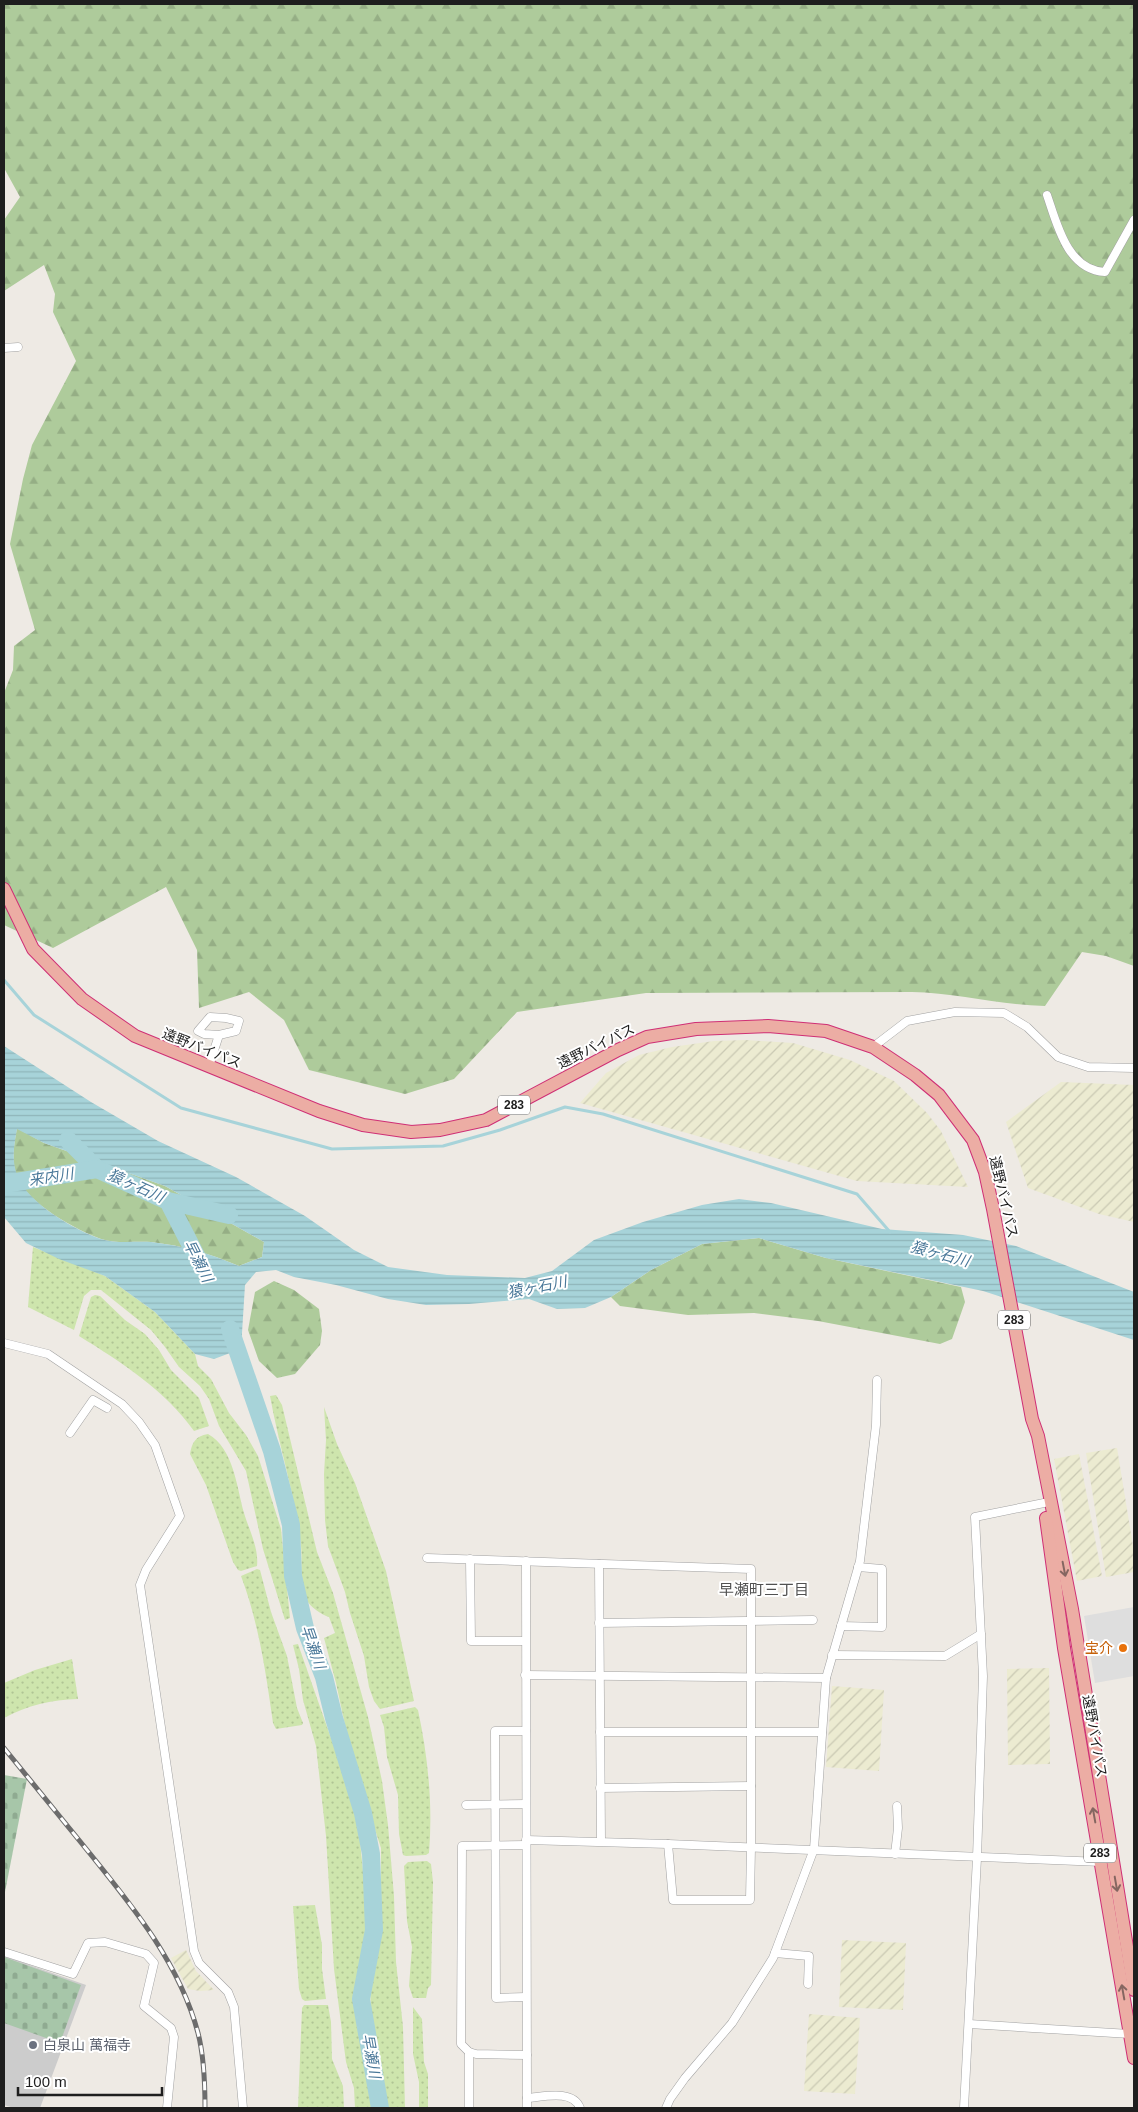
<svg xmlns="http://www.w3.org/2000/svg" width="1138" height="2112" font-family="Helvetica,'Noto Sans JP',sans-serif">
  <defs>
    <pattern id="farmland-furrows" width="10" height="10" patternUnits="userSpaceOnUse" patternTransform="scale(1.25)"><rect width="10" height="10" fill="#ecebd1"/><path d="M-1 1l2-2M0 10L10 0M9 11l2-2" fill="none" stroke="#cac9b3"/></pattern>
    <pattern id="grass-dots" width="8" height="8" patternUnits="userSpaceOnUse" patternTransform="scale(1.25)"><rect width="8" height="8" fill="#cee5ad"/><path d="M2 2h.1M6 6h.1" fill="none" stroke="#b0c494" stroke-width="1.8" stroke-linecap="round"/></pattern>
    <pattern id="forest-firs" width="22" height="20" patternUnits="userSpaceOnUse" patternTransform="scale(1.25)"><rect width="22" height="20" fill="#aecb9b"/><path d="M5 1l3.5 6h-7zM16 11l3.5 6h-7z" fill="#95ae85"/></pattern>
    <pattern id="cemetery-stones" width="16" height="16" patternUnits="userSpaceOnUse" patternTransform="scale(1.25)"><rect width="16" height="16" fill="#a7c6a9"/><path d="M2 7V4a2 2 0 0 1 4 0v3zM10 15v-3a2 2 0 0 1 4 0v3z" fill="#8faa91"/></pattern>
    <pattern id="water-rules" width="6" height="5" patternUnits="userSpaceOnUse" patternTransform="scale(1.25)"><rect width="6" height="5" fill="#a7d3d9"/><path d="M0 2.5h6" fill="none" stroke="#8fb5ba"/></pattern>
  </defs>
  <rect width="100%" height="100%" fill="#eeeae4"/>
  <polygon fill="#ccc" points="4,1956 86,1985 40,2108 14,2108 4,2105"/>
  <g fill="url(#farmland-furrows)">
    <polygon points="746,1040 793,1043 850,1060 894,1081 927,1113 941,1131 968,1187 857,1181 580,1103 606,1073 639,1055 672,1047 714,1041"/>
    <polygon points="1061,1082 1134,1085 1134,1222 1099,1214 1028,1188 1006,1122"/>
    <polygon points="1117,1448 1134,1552 1134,1572 1106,1577 1086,1453"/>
    <polygon points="1079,1454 1102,1576 1077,1581 1054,1459"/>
    <polygon points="1049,1668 1050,1764 1008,1765 1007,1669"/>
    <polygon points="832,1686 884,1690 879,1771 826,1767"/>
    <polygon points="842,1940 906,1943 903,2010 839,2007"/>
    <polygon points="186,1950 196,1971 214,1990 200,1991 188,1989 171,1958"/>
    <polygon points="809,2014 860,2018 855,2094 804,2091"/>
  </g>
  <g fill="url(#grass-dots)">
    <polygon points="33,1247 105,1276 155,1312 195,1354 198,1366 211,1379 229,1413 246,1435 258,1456 281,1529 290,1618 285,1620 263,1549 246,1471 219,1426 209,1399 200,1386 179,1367 165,1347 151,1330 101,1290 91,1290 84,1296 74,1330 28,1307"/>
    <path d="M95 1295 100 1296 125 1320 145 1334 159 1350 171 1370 199 1398 209 1426 194 1431C165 1390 121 1362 79 1336L91 1297Z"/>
    <path d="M276 1395 282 1405 317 1552 333 1593 368 1717 382 1781 388 1825 394 1896 396 1962 403 2027 405 2108H385L382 2074 372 2027 370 1989 381 1932V1848L353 1762 336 1683 324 1638 335 1633 329 1617C322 1615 310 1607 306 1599 298 1584 303 1561 301 1546 295 1495 279 1446 270 1396Z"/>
    <polygon points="324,1407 337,1444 355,1483 386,1571 414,1701 380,1709 374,1701 369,1687 364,1656 350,1613 345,1592 328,1546 325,1520 324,1474 326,1440"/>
    <path d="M208 1434C234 1448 237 1489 244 1513 249 1530 259 1548 257 1566L241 1571 238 1570 233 1562 206 1485 190 1454C192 1443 195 1436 208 1434Z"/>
    <path d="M257 1569 260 1570 271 1612 287 1656 297 1708 303 1723 302 1725 276 1729 273 1723C266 1673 259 1624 241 1576Z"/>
    <polygon points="298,1644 353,1801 360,1842 367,1909 365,1940 358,1973 355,2003 357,2026 373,2089 374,2108 355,2108 354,2088 346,2062 334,1969 326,1836 316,1746 303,1700 299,1669 293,1645"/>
    <path d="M72 1659 78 1699C51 1700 28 1705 4 1718V1683L35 1670Z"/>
    <path d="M415 1707 418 1710C428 1757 433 1805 429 1853L426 1855 406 1856 403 1855 399 1834 398 1795 387 1757 384 1727 380 1715Z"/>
    <polygon points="427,1861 431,1864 433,1882 431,1985 428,1988 426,1998 413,1998 409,1986 412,1947 407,1921 404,1866 408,1862"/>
    <polygon points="315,1905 322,1945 322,1969 326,1999 305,2001 302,1999 299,1989 293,1906"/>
    <polygon points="304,2005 328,2005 331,2022 332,2059 343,2086 344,2108 298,2108 302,2008"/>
    <polygon points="413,2007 422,2019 424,2062 428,2074 428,2108 419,2108 419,2082 413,2054"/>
  </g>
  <g fill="url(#forest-firs)">
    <path d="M4 4H1134V966L1106 956 1082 952 1045 1006C1000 1005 957 993 912 992L646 993 517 1012 454 1079 405 1094 309 1070 284 1020 249 992 199 1008 197 950 166 887 53 948 4 925V693L13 670 14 646 35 630 10 544 23 479 32 445 76 361 53 312 55 294 44 265 4 291V220L20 197 4 168Z"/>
    <path d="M17 1128 44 1143 165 1186 264 1242 262 1257 239 1266C208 1253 184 1246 151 1242 135 1241 116 1244 101 1239 76 1230 27 1203 17 1177 11 1161 14 1144 17 1128Z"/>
    <polygon points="759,1238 826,1258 961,1287 965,1302 952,1339 940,1344 818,1321 754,1313 688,1315 620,1306 611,1297 651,1270 702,1244"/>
    <polygon points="274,1281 294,1290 319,1309 322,1331 320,1345 295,1374 277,1378 259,1361 248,1330 255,1292"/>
  </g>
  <g fill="url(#cemetery-stones)">
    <polygon points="4,1775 27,1779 4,1897"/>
    <polygon points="4,1957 81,1985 60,2043 4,2023"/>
  </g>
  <polygon fill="#dedede" points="1134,1607 1134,1676 1095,1683 1084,1616"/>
  <path fill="url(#water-rules)" fill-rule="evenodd" d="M4 1046 91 1102 158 1141 236 1177 305 1216 354 1250 388 1267 447 1275 525 1278 552 1271 594 1240 643 1222 702 1205 739 1199 771 1203 882 1229 963 1235 1016 1246 1134 1292V1340L983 1291 826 1258 759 1238 702 1244 651 1270 611 1297 585 1308 557 1309 529 1299 469 1304 426 1305 388 1299 336 1285 294 1277 276 1270 256 1272 245 1285 241 1349 214 1359 195 1354 155 1312 105 1276 59 1259 26 1243 4 1217ZM17 1129 44 1143 165 1186 264 1242 262 1257 239 1266C208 1253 184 1246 151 1242 135 1241 116 1244 101 1239 76 1231 28 1203 18 1177 11 1162 14 1145 17 1129Z"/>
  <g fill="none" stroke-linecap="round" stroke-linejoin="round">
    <polyline stroke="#a7d3d9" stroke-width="3" points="4,980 34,1015 181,1108 332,1149 443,1146 500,1130 565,1107 603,1114 857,1194 890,1232"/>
    <g stroke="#a7d3d9" stroke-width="18">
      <polyline points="68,1140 97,1169 168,1201 229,1215"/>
      <polyline points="4,1184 97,1169"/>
      <polyline points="168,1201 203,1269"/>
      <polyline points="230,1329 272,1451 291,1525 293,1576 305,1628 324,1677 334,1718 363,1813 371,1854 374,1930 361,1999 380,2108"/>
    </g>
    <g stroke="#a2a2a2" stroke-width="9">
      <g id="minor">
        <path d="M1047 195C1057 224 1067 270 1105 272L1134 220"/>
        <polyline points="4,348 18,347"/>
        <polyline points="873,1047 907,1021 955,1012 1004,1013 1027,1027 1058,1057 1088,1067 1134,1068"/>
        <polyline points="209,1066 219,1035 204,1034 198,1031 210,1017 226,1018 239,1021 236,1031 219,1035"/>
        <polyline points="4,1343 48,1354 122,1404 139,1422 155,1445 180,1516 146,1570 140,1585 194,1951 199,1963 228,1992 234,2007 243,2108"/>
        <polyline points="70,1433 93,1400 107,1408"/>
        <polyline points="427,1558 751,1569 751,1847 750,1900 673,1900 668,1844"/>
        <polyline points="470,1559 471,1641 525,1641"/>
        <polyline points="526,1561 527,2108"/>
        <polyline points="599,1564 601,1841"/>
        <polyline points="599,1623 813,1620"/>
        <polyline points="841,1626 882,1627 882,1569 858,1567"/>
        <polyline points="832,1655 945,1656 981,1634"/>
        <polyline points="525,1675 826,1678"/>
        <polyline points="526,1731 495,1731 496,1998 526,1997"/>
        <polyline points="600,1732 822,1732"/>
        <polyline points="600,1788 751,1786"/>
        <polyline points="466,1805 526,1804"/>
        <polyline points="526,1840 668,1844 1102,1862"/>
        <polyline points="526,1845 462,1846 461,2044 469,2052 476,2054 527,2055"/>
        <polyline points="895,1854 898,1828 897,1806"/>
        <polyline points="4,1952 73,1974 88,1943 105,1942 146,1954 154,1963 144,2006 171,2028 174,2037 167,2108"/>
        <polyline points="775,1953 809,1956 808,1984"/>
        <polyline points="969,2024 1130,2034"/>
        <path d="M527 2098C543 2097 573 2089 580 2108"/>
        <polyline points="469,2108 469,2052"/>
        <polyline points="666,2108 670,2099 685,2078 732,2023 773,1958 814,1849 826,1678 860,1561 876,1425 877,1380"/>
        <polyline points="964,2108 977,1858 983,1676 975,1517 1044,1503"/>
      </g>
    </g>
    <g stroke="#cf2f75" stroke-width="14">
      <g id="trunk">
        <polyline points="4,889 33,949 82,999 135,1036 319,1111 363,1125 411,1132 440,1130 486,1120 618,1050 647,1037 696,1029 768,1026 826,1031 873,1047 915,1075 939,1095 973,1140 985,1172 993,1209 1032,1419 1038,1436 1072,1609 1134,1990"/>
        <polyline points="1046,1518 1064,1648 1134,2058"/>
      </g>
    </g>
    <use href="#minor" stroke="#fff" stroke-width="8"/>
    <use href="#trunk" stroke="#ecada4" stroke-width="12"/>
    <g stroke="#6c6c6c" stroke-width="5">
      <path id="rail" d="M4 1748C30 1780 57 1813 83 1845 129 1902 179 1961 198 2033 204 2056 205 2084 205 2108"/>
    </g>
    <use href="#rail" stroke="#fff" stroke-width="3" stroke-dasharray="9" stroke-linecap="butt"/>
  </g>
  <defs><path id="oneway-shaft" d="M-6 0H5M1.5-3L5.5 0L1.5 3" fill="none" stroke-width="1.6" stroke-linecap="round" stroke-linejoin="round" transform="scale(1.25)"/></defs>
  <g stroke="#856661">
    <use href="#oneway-shaft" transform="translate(1064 1569) rotate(79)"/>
    <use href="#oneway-shaft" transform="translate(1094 1815) rotate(-100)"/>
    <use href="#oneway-shaft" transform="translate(1116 1884) rotate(80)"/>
    <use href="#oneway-shaft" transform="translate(1123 1992) rotate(-100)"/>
  </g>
  <circle fill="#e8710a" stroke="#fff" stroke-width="2" cx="1123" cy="1648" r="5"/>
  <circle fill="#6b7280" stroke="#fff" stroke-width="2" cx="33" cy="2045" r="5"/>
  <g text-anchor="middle" stroke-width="4" stroke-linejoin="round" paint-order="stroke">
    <g fill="#fff" stroke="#626262" stroke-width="1">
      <rect x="498" y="1095.5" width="32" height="19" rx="4"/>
      <rect x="998" y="1310.5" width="32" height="19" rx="4"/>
      <rect x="1084" y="1843.5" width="32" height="19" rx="4"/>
    </g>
    <g font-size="12" font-weight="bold" fill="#1e1e1e">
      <text x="514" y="1109">283</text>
      <text x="1014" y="1324">283</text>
      <text x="1100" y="1857">283</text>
    </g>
    <g font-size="14" fill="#1e1e1e" stroke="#fff">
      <text transform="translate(596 1046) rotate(-26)" y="5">遠野バイパス</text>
      <text transform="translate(202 1048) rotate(22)" y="5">遠野バイパス</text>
      <text transform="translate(1004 1197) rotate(77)" y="5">遠野バイパス</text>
      <text transform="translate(1095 1736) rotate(80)" y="5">遠野バイパス</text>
    </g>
    <g font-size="14" fill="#c56008" stroke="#fff" text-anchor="end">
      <text x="1113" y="1653">宝介</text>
    </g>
    <g font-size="14" fill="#5b616d" stroke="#fff" text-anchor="start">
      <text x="43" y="2050">白泉山 萬福寺</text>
    </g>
    <g font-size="15" font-style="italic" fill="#4a7899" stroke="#fff">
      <text transform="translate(51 1177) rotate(-9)" y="5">来内川</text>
      <text transform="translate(136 1186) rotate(24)" y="5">猿ヶ石川</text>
      <text transform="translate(940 1254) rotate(15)" y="5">猿ヶ石川</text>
      <text transform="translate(198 1261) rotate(63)" y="5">早瀬川</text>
      <text transform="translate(537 1287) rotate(-11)" y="5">猿ヶ石川</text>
      <text transform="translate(313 1647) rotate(71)" y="5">早瀬川</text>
      <text transform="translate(371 2056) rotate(80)" y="5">早瀬川</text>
    </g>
    <g font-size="15" fill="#515151" stroke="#fff">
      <text x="764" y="1595">早瀬町三丁目</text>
    </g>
  </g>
  <rect width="1138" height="2112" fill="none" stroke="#1e1e1e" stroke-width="10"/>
  <path d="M18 2087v8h144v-8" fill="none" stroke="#1e1e1e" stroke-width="2.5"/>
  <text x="25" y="2087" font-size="15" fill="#1e1e1e" stroke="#ffffff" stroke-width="4" paint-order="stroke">100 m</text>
</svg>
